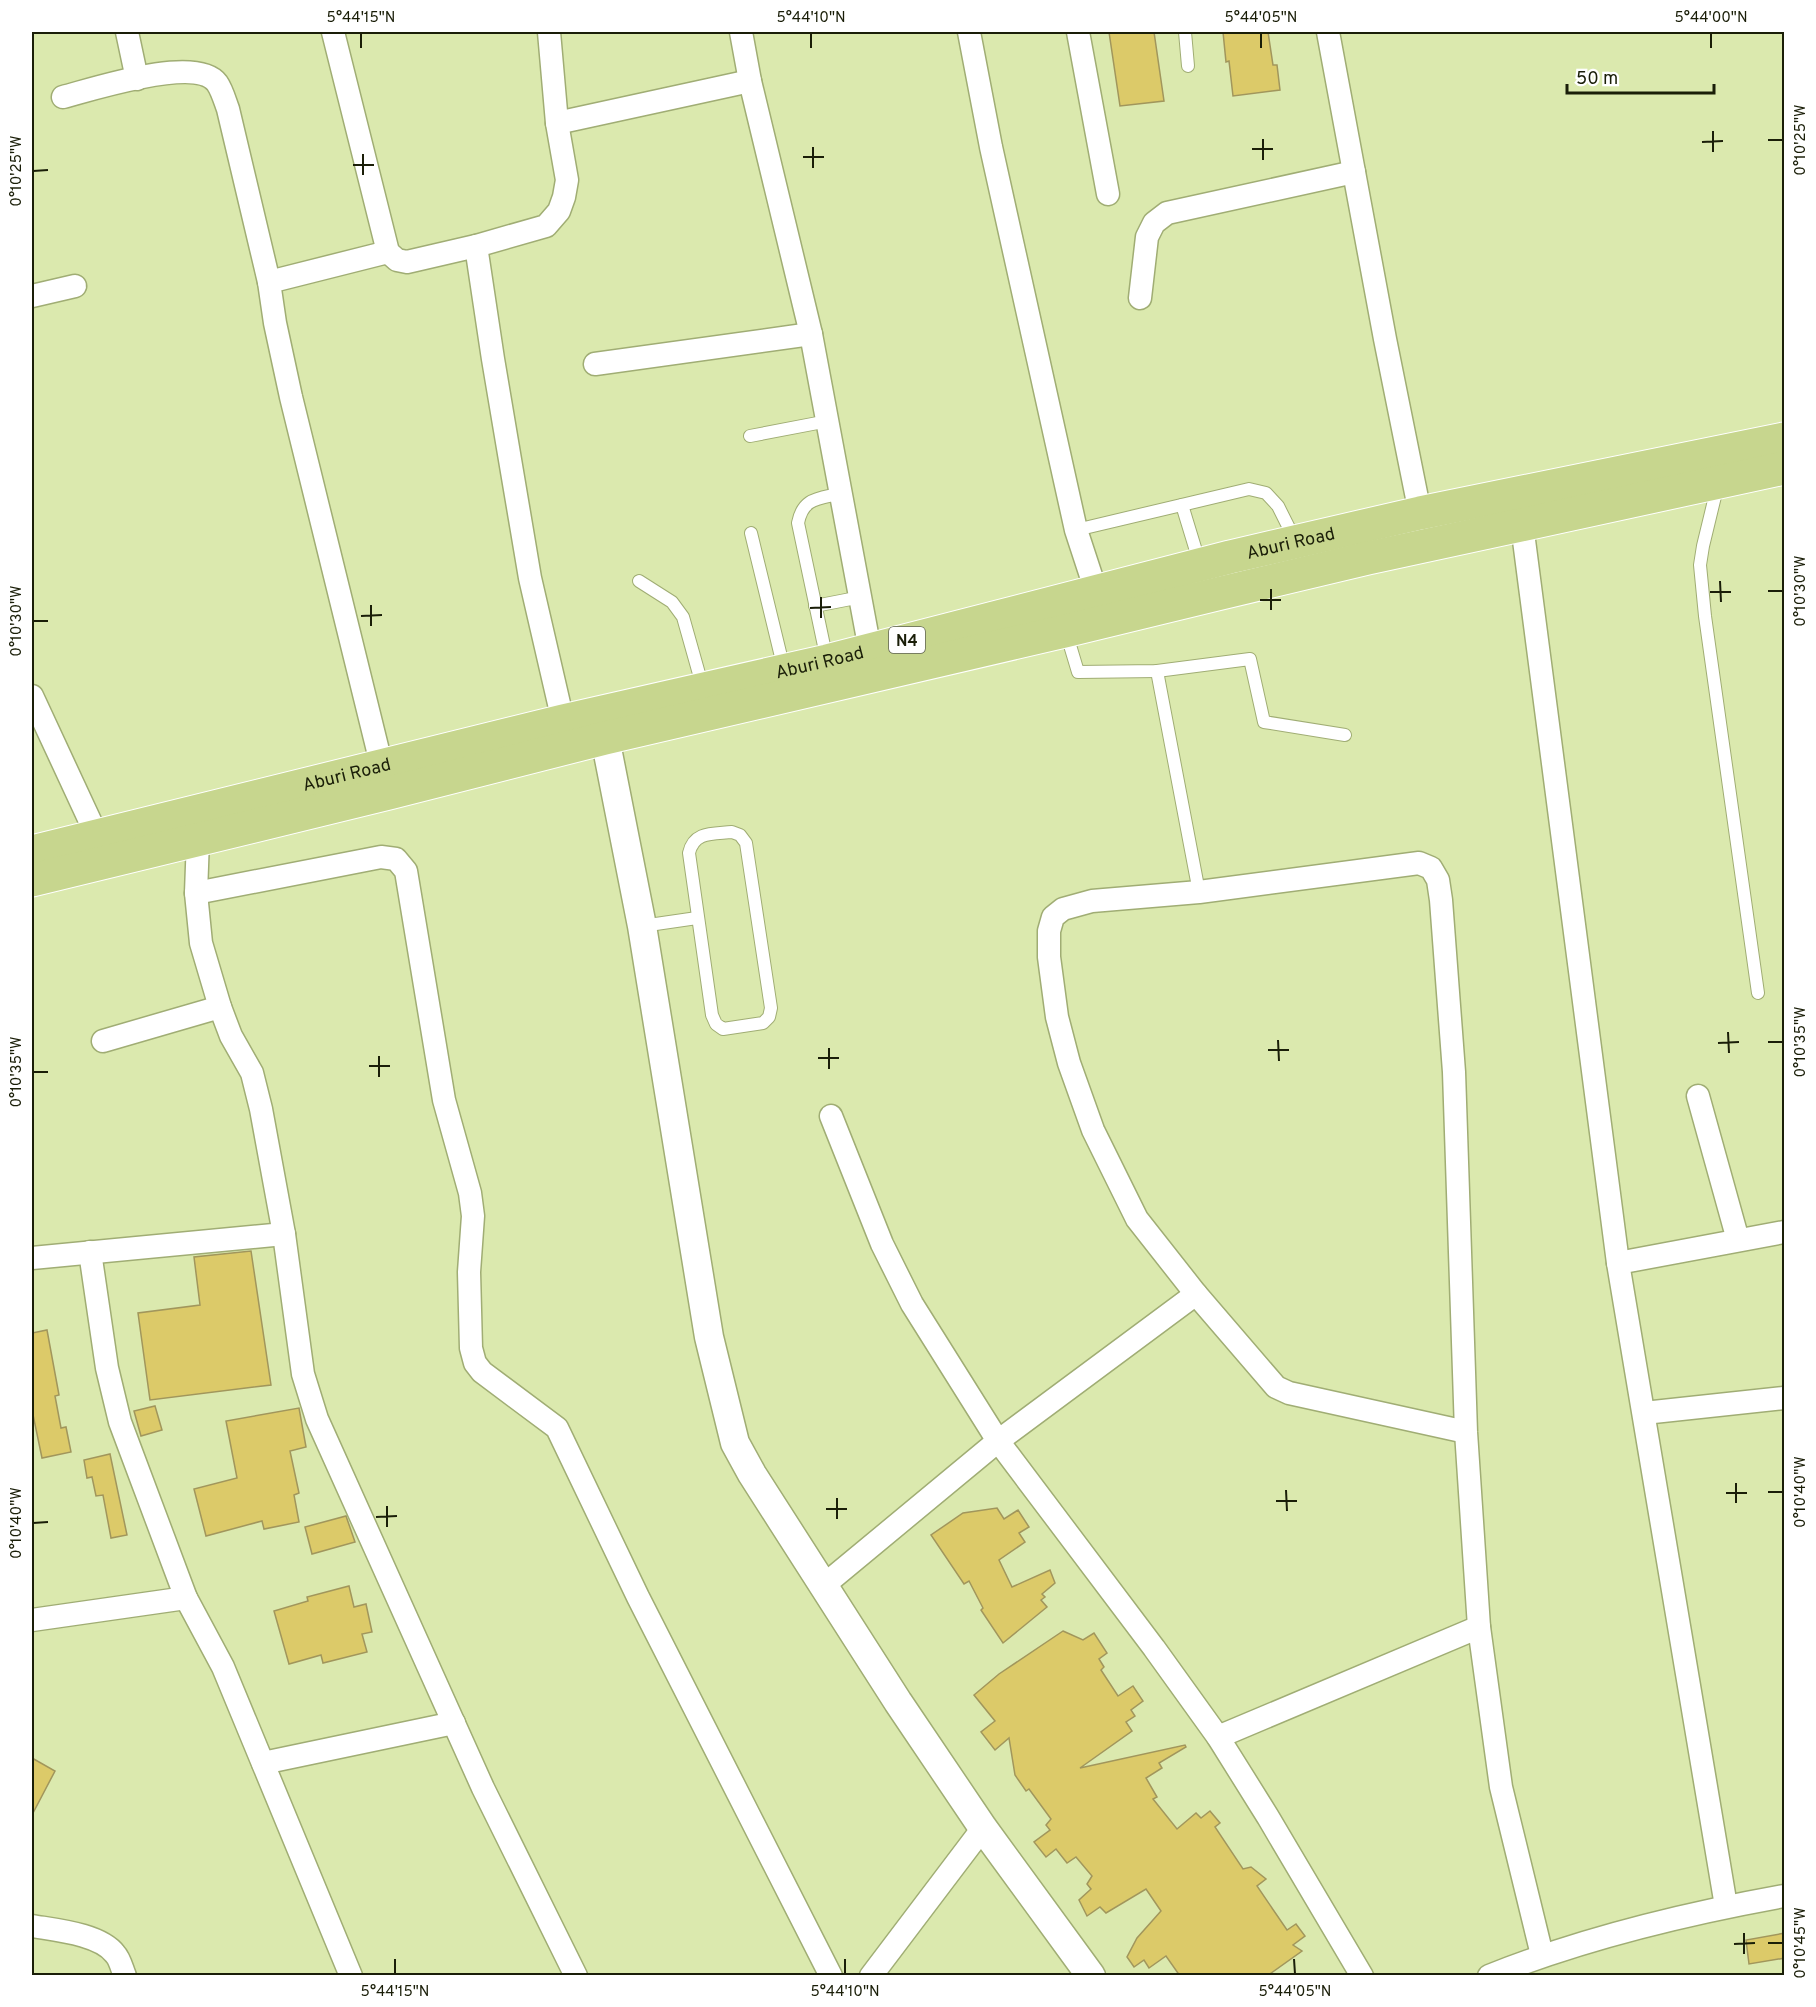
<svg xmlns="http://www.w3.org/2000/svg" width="1816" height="2007" font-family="Overpass,sans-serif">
  <rect width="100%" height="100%" fill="#dbe9ae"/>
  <g fill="#dcca69" stroke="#a1965c" stroke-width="1.5">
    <polygon points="1109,32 1154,32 1164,101 1120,106"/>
    <polygon points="1223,32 1268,32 1273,65 1277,65 1280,90 1233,96 1229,61 1226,62"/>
    <polygon points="251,1251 271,1385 150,1400 138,1313 200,1305 194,1257"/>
    <polygon points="47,1330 59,1395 55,1396 61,1428 66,1427 71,1452 42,1458 32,1410 32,1333"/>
    <polygon points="155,1406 162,1430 141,1436 134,1411"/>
    <polygon points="299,1408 306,1447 290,1451 299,1493 294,1495 299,1522 264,1529 262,1521 206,1536 194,1489 237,1478 226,1421"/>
    <polygon points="110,1454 127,1535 111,1538 103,1495 96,1496 92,1477 87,1478 84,1460"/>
    <polygon points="997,1508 1004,1519 1018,1510 1029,1527 1019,1533 1025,1542 999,1560 1012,1587 1050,1570 1055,1583 1042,1594 1045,1597 1041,1600 1047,1607 1003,1643 981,1610 983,1608 969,1581 964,1584 931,1535 963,1513"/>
    <polygon points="346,1516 355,1542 312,1554 305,1527"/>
    <polygon points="349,1586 354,1607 366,1604 372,1632 362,1634 367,1652 323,1663 321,1655 289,1664 274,1611 308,1601 307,1597"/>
    <polygon points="1063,1631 1083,1640 1094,1633 1107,1653 1099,1659 1104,1667 1101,1670 1118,1696 1133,1686 1143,1701 1131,1710 1135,1716 1126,1722 1132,1731 1080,1768 1185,1745 1186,1747 1159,1763 1162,1768 1146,1778 1157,1797 1153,1799 1177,1829 1196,1813 1201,1818 1210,1811 1220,1823 1215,1827 1243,1869 1251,1867 1266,1879 1257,1886 1287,1930 1296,1924 1305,1936 1293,1945 1302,1951 1267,1976 1180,1976 1166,1956 1149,1968 1144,1960 1134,1967 1127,1957 1137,1938 1161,1911 1146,1889 1106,1913 1100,1907 1087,1916 1079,1900 1091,1889 1087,1884 1092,1876 1076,1857 1067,1863 1056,1849 1046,1857 1034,1842 1050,1830 1046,1825 1051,1819 1029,1789 1026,1791 1015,1775 1009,1738 995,1750 981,1732 995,1721 974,1695 999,1674"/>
    <polygon points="32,1758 55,1771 32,1815"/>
    <polygon points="1785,1933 1785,1958 1749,1964 1746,1940"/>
  </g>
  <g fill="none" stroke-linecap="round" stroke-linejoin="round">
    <g stroke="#a0ad74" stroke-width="14">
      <g id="service">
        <polyline points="1185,32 1188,66"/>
        <polyline points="750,436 828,421"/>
        <polyline points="1718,484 1703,546 1700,565 1705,616 1758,993"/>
        <polyline points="1182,505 1200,564"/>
        <polyline points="1076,530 1249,489 1266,493 1278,506 1295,540"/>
        <polyline points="751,533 784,669"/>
        <polyline points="639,581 672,602 683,617 703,688"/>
        <polyline points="815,606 861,597"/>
        <polyline points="1066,632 1078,672 1157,671 1250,659 1264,722 1345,735"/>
        <path d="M827 660 798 523C803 497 819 499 842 493"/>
        <polyline points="1157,671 1199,892"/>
        <path d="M732 832 740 835 746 843 771 1008 769 1017 763 1023 723 1029 716 1024 712 1015 689 853C694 831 713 834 732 832Z"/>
        <polyline points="642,926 697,918"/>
      </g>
    </g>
    <g stroke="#a0ad74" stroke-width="25">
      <g id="minor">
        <polyline points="127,32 137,79"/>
        <polyline points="333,32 388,252 397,260 407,262 476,246"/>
        <polyline points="549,32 557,123 567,180 564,197 559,211 546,226 476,246 493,359 530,578 563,721"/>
        <polyline points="741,32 750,81 811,334 870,650"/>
        <polyline points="969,32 991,147 1076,530 1096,591"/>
        <polyline points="1078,32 1108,194"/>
        <polyline points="1328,32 1385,339 1420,513"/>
        <path d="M63 97C94 89 196 55 217 83 222 90 225 101 228 109L269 282"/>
        <polyline points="557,123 750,81"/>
        <polyline points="32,296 75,286"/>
        <polyline points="1140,298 1147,237 1154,223 1167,213 1354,172"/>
        <polyline points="595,364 811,334"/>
        <polyline points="1522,525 1618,1263 1726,1906"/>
        <polyline points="32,696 97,836"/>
        <polyline points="382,767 291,397 275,323 269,282 388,252"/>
        <polyline points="198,839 196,893 201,943 220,1007 231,1036 252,1073 261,1109 284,1234 303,1374 317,1419 483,1788 576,1976"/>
        <polyline points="196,893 381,857 396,859 406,871 444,1100 470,1193 473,1216 469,1272 471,1348 475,1363 482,1372 557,1428 638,1597 831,1976"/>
        <polyline points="103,1041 220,1007"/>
        <polyline points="1698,1096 1738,1240"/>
        <polyline points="831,1116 882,1244 912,1304 998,1441 1154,1648 1218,1737 1268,1817 1362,1976"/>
        <polyline points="90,1252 107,1368 120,1422 186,1598 223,1667 351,1976"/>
        <polyline points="32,1258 284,1234"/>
        <polyline points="1618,1263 1784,1232"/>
        <polyline points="1644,1413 1784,1398"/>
        <polyline points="1466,1432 1289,1393 1276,1387 1196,1294 1137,1219 1093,1130 1069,1063 1057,1017 1049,957 1049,931 1053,917 1063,909 1092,901 1199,892 1419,863 1431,868 1438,880 1441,900 1454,1072 1466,1432 1479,1627 1501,1787 1542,1955"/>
        <polyline points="823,1586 998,1441 1196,1294"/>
        <polyline points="32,1620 186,1598"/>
        <polyline points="1218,1737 1479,1627"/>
        <polyline points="263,1763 454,1723"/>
        <path d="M32 1926C55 1930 100 1934 115 1954 120 1959 122 1969 125 1976"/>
        <polyline points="871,1976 983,1828"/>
        <path d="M1489 1976C1584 1938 1684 1914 1784 1896"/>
      </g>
    </g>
    <g stroke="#a0ad74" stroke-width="31">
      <polyline id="tertiary" points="605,738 642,926 709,1337 735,1443 752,1474 898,1702 983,1828 1091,1976"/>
    </g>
    <g stroke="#fff" stroke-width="35">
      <g id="trunk">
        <path id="s1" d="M32 852 563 721 827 661 1230 557 1420 513 1784 439"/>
        <polyline points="32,880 389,793 605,738 1065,631 1217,594 1368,558 1784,468"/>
      </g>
    </g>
    <use href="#service" stroke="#fff" stroke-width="12"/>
    <use href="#minor" stroke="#fff" stroke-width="22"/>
    <use href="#tertiary" stroke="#fff" stroke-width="28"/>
    <use href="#trunk" stroke="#c7d68e" stroke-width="33"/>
  </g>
  <path fill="none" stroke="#1a1e08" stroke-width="2" d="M361 33V48M811 33V48M1261 33V48M1711 33V48M1713 131V152M1263 139V160M1768 140H1783M1702 142 1723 141M813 147V168M1252 149H1273M363 154V175M803 157H824M353 165H374M33 171 48 170M1720 581 1721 602M1271 589V610M1768 591H1783M1710 592H1731M821 597V618M1260 600H1281M371 605V626M810 608 831 607M361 616 382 615M33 621H48M1728 1032 1729 1053M1278 1040 1279 1061M1768 1042H1783M1718 1043 1739 1042M829 1048V1069M1268 1050H1289M379 1056V1077M818 1058H839M369 1066H390M33 1072H48M1736 1483V1503M1286 1490 1287 1511M1768 1492H1783M1726 1493H1747M837 1498V1519M1276 1501H1297M387 1506V1527M826 1509H847M376 1517 397 1516M33 1523 48 1522M1744 1933V1954M1768 1943H1783M1734 1944 1755 1943M395 1959V1974M845 1959V1974M1294 1959 1295 1974"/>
  <g text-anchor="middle" stroke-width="6" stroke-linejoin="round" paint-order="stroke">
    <rect fill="#fff" stroke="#5f6252" stroke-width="1.5" x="889" y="627" width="36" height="26" rx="4.5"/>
    <g font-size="16" font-weight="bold" fill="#1a1e08">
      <text x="907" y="646">N4</text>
    </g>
    <g font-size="18" fill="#1a1e08" stroke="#fff">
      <text dy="6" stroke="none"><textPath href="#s1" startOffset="1296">Aburi Road</textPath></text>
      <text dy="6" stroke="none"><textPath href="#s1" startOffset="810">Aburi Road</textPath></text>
      <text dy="6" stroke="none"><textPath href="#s1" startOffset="324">Aburi Road</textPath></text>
    </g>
  </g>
  <rect width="1816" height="2007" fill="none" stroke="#ffffff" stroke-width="66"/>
  <path d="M1567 84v9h147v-9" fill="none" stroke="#1a1e08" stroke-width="3"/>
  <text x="1576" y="84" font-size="18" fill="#1a1e08" stroke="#ffffff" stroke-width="4.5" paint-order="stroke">50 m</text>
  <rect x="33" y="33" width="1750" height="1941" fill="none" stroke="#1a1e08" stroke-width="2"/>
  <g font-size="15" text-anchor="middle" fill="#1a1e08">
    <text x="361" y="22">5°44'15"N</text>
    <text x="811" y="22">5°44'10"N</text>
    <text x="1261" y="22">5°44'05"N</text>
    <text x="1711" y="22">5°44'00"N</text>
    <text transform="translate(1800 140) rotate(-90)" y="5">0°10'25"W</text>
    <text transform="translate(16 171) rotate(-90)" y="5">0°10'25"W</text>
    <text transform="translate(1800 591) rotate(-90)" y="5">0°10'30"W</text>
    <text transform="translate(16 621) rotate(-90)" y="5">0°10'30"W</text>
    <text transform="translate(1800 1042) rotate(-90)" y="5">0°10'35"W</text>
    <text transform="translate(16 1072) rotate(-90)" y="5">0°10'35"W</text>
    <text transform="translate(1800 1492) rotate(-90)" y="5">0°10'40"W</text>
    <text transform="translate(16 1523) rotate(-90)" y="5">0°10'40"W</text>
    <text transform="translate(1800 1943) rotate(-90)" y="5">0°10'45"W</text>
    <text x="395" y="1996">5°44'15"N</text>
    <text x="845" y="1996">5°44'10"N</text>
    <text x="1295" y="1996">5°44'05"N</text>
  </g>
</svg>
